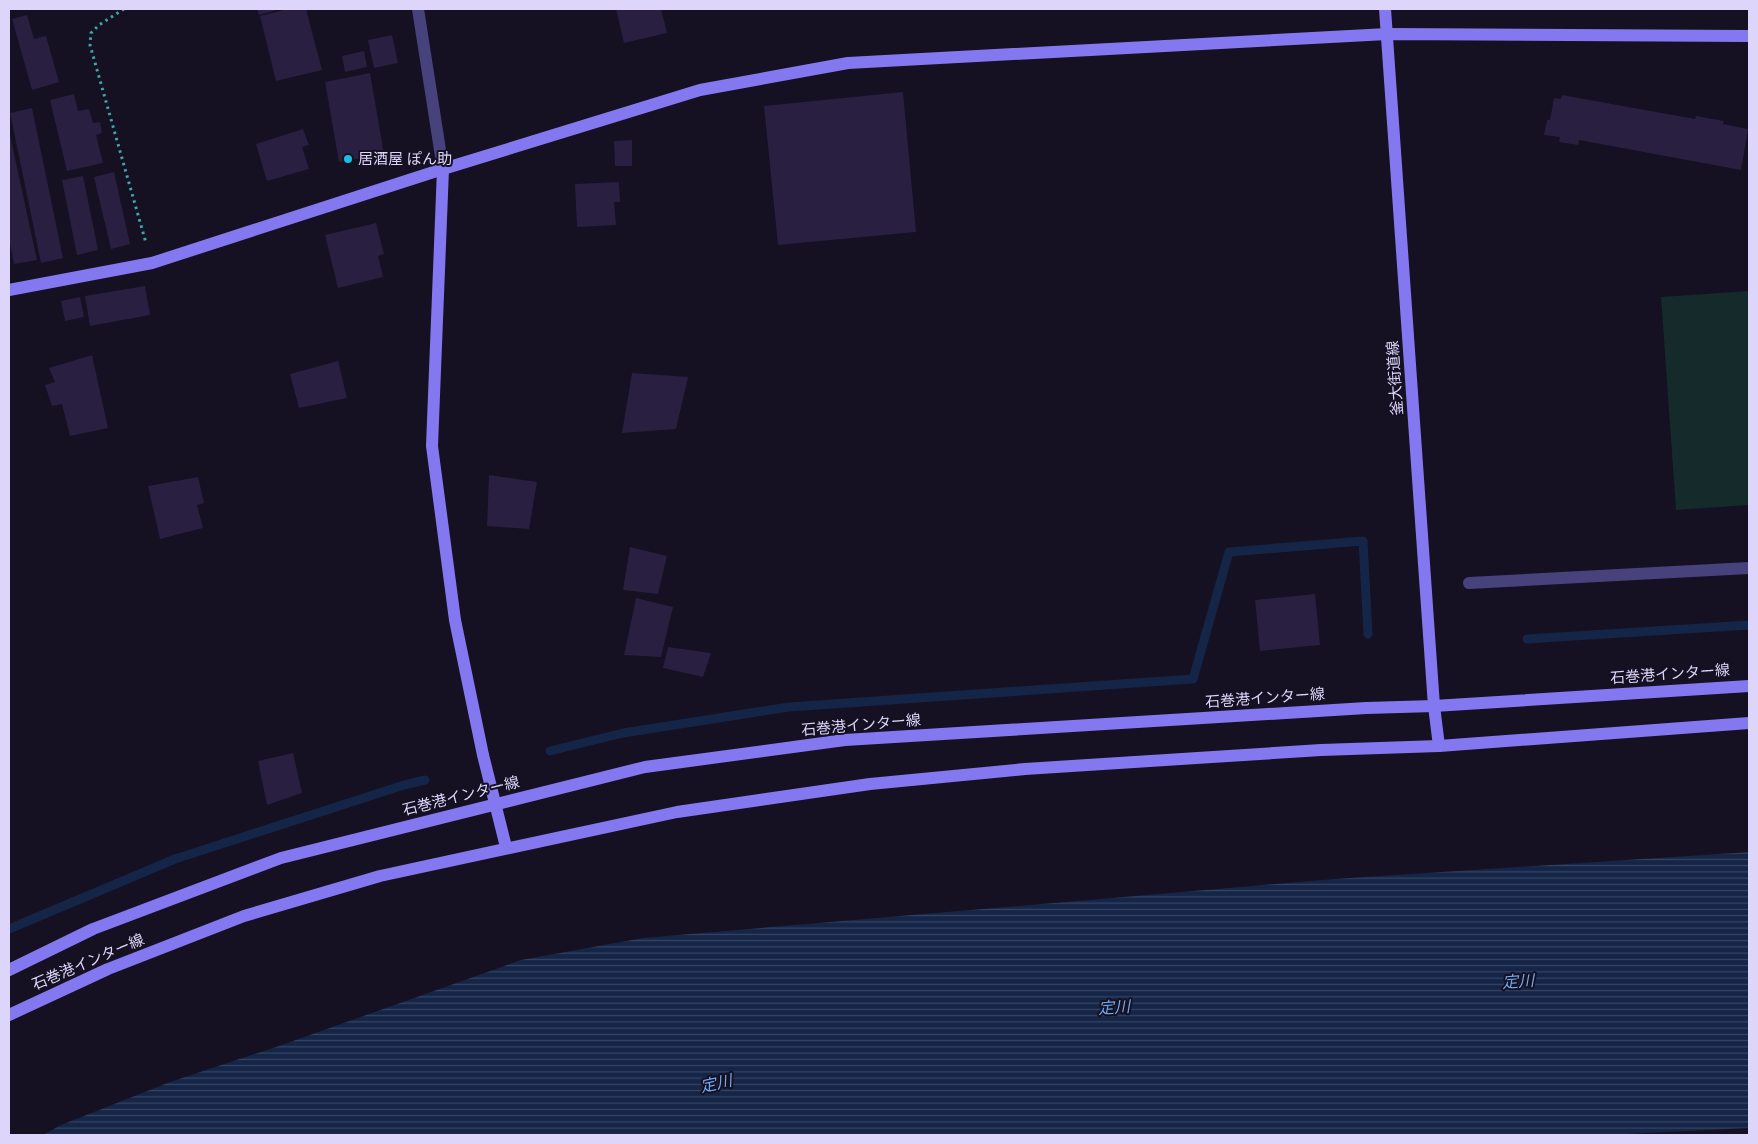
<svg xmlns="http://www.w3.org/2000/svg" width="1758" height="1144" font-family="Montserrat,'Noto Sans JP',sans-serif">
  <defs>
    <pattern id="water-rules" width="6" height="5" patternUnits="userSpaceOnUse" patternTransform="scale(1.25)"><rect width="6" height="5" fill="#152547"/><path d="M0 2.5h6" fill="none" stroke="#374462"/></pattern>
  </defs>
  <rect width="100%" height="100%" fill="#151022"/>
  <polygon fill="#142a2b" points="1749,291 1749,505 1676,510 1661,297"/>
  <polygon fill="url(#water-rules)" points="1749,852 1749,1128 1605,1135 43,1135 61,1125 170,1082 279,1046 521,960 643,938 1335,879"/>
  <g fill="none" stroke-linecap="round" stroke-linejoin="round">
    <g stroke="#152547" stroke-width="9">
      <polyline points="1527,639 1749,625"/>
      <polyline points="550,751 623,733 789,707 1193,679 1229,552 1363,541 1368,634"/>
      <polyline points="9,929 175,859 404,785 425,780"/>
    </g>
  </g>
  <g fill="#281f41">
    <polygon points="257,9 280,9 259,15"/>
    <polygon points="288,9 306,9 322,70 276,81 260,16"/>
    <polygon points="616,9 661,9 667,33 624,43"/>
    <polygon points="27,15 34,39 46,36 59,82 32,90 12,19"/>
    <polygon points="392,35 398,63 374,68 368,40"/>
    <polygon points="364,51 367,67 345,72 342,56"/>
    <polygon points="370,73 384,154 339,162 325,82"/>
    <polygon points="903,92 916,232 778,245 764,106"/>
    <polygon points="74,94 78,111 89,109 93,123 100,122 102,133 96,135 103,163 67,171 50,100"/>
    <polygon points="1562,95 1695,119 1696,116 1724,121 1723,124 1748,129 1741,170 1579,140 1578,145 1559,142 1560,137 1544,135 1547,120 1550,120 1554,98 1561,99"/>
    <polygon points="32,108 63,258 41,263 10,113"/>
    <polygon points="303,129 309,145 302,147 309,169 267,181 256,144"/>
    <polygon points="9,130 37,260 14,264 9,238"/>
    <polygon points="632,140 632,166 615,166 614,141"/>
    <polygon points="114,172 130,244 111,249 94,177"/>
    <polygon points="83,176 98,250 77,255 62,180"/>
    <polygon points="619,182 620,202 614,202 616,225 577,227 575,184"/>
    <polygon points="376,223 384,254 378,256 383,277 338,288 325,235"/>
    <polygon points="145,286 150,315 90,326 85,296"/>
    <polygon points="80,297 84,317 65,321 61,301"/>
    <polygon points="92,355 108,428 70,436 62,404 52,406 45,385 55,382 49,368"/>
    <polygon points="338,361 347,398 299,408 290,374"/>
    <polygon points="632,373 688,377 676,429 622,433"/>
    <polygon points="489,475 537,482 529,529 487,526"/>
    <polygon points="198,477 204,503 197,505 203,528 160,539 148,486"/>
    <polygon points="630,547 667,556 658,594 623,590"/>
    <polygon points="1315,594 1320,645 1260,651 1255,600"/>
    <polygon points="636,598 673,607 661,657 624,655"/>
    <polygon points="668,647 711,653 703,677 663,668"/>
    <polygon points="293,753 302,793 267,805 258,761"/>
  </g>
  <g fill="none" stroke-linecap="round" stroke-linejoin="round">
    <polyline stroke="#3ca6a8" stroke-width="3" stroke-dasharray="2.5 4" stroke-linecap="butt" points="124,9 99,25 91,33 90,45 146,243"/>
    <g stroke="#47417c" stroke-width="12">
      <polyline points="418,9 443,169"/>
      <polyline points="1469,583 1749,568"/>
    </g>
    <g stroke="#8478f0" stroke-width="12">
      <polyline points="1385,9 1434,706 1439,746"/>
      <polyline points="443,169 432,446 455,620 483,755 506,847"/>
      <polyline points="9,290 152,263 443,169 700,90 848,63 1387,34 1749,36"/>
      <polyline points="9,970 93,929 281,858 645,767 845,740 1366,708 1434,706 1749,686"/>
      <polyline points="9,1015 108,969 244,916 380,876 677,812 870,784 1025,769 1321,750 1439,746 1749,723"/>
    </g>
  </g>
  <circle fill="#19bfe3" stroke="#151022" stroke-width="2" cx="348" cy="159" r="5"/>
  <g text-anchor="middle" stroke-width="4" stroke-linejoin="round" paint-order="stroke">
    <g font-size="15" fill="#ddd6fa" stroke="#151022" text-anchor="start">
      <text x="358" y="164">居酒屋 ぽん助</text>
    </g>
    <g font-size="15" fill="#ddd6fa" stroke="#151022">
      <text transform="translate(1395 378) rotate(-94)" y="5">釜大街道線</text>
      <text transform="translate(1670 674) rotate(-4)" y="5">石巻港インター線</text>
      <text transform="translate(1265 698) rotate(-4)" y="5">石巻港インター線</text>
      <text transform="translate(861 725) rotate(-5)" y="5">石巻港インター線</text>
      <text transform="translate(461 796) rotate(-14)" y="5">石巻港インター線</text>
      <text transform="translate(88 962) rotate(-23)" y="5">石巻港インター線</text>
    </g>
    <g font-size="16" font-style="italic" fill="#70aaef" stroke="#151022">
      <text transform="translate(1518 981) rotate(-4)" y="6">定川</text>
      <text transform="translate(1114 1007) rotate(-4)" y="6">定川</text>
      <text transform="translate(716 1083) rotate(-12)" y="6">定川</text>
    </g>
  </g>
  <rect width="1758" height="1144" fill="none" stroke="#ddd6fa" stroke-width="20"/>
</svg>
